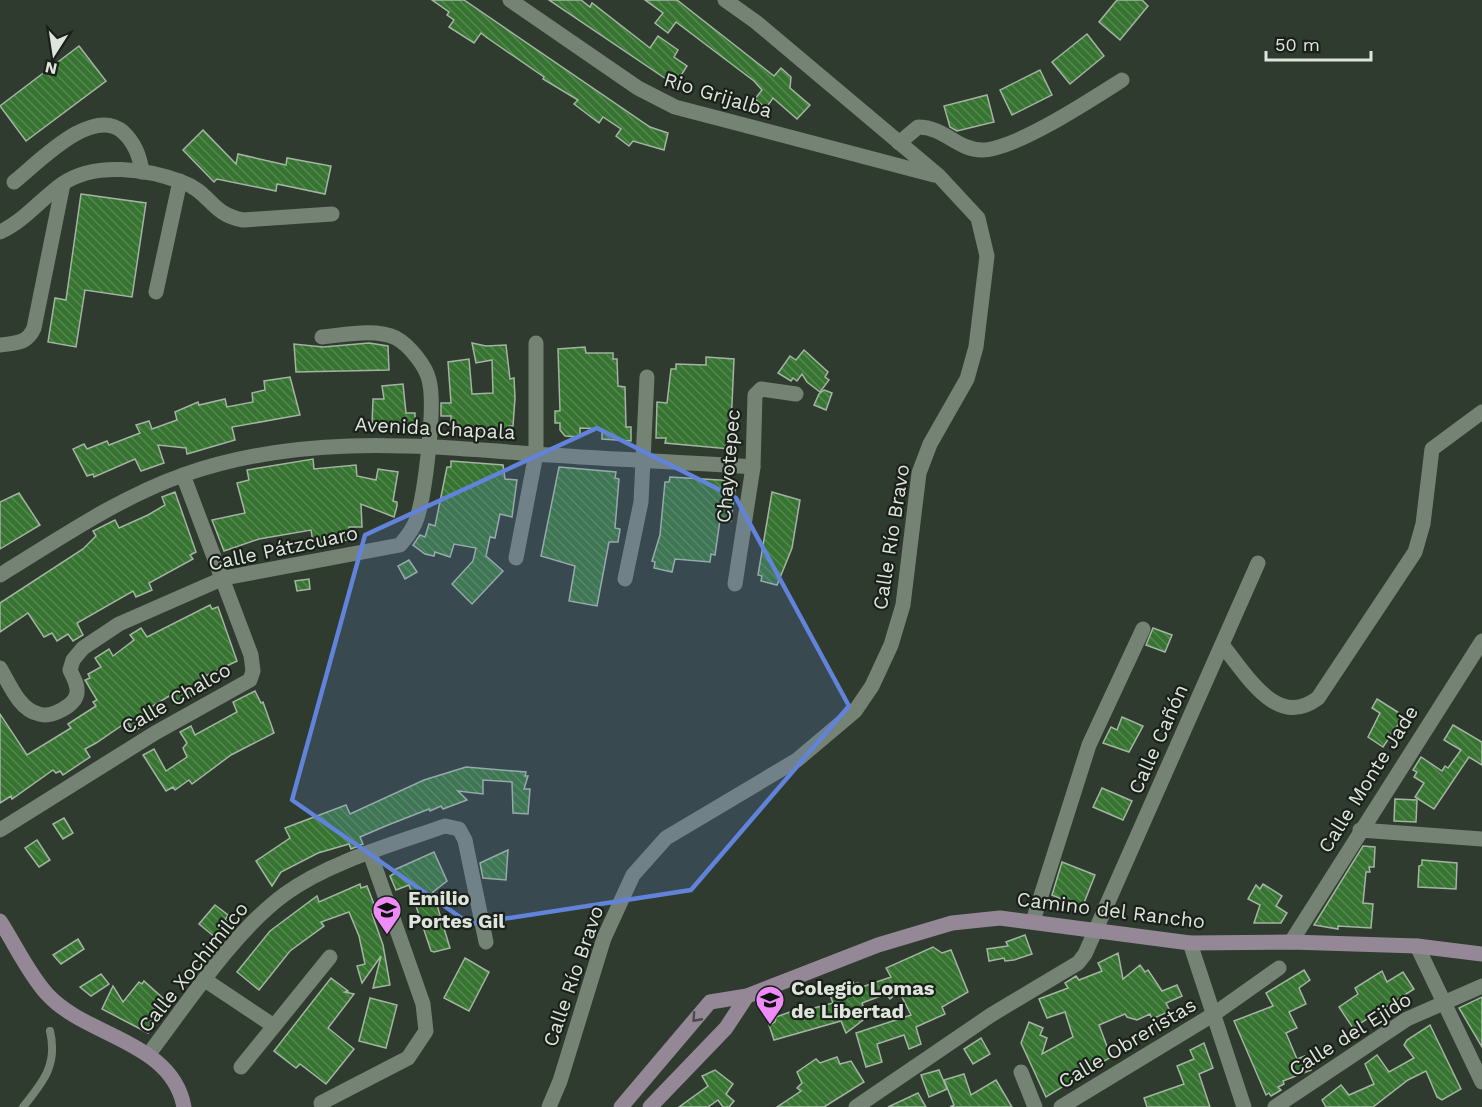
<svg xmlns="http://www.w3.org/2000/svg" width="1482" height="1107" font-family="'Work Sans',sans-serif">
  <defs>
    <pattern id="building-back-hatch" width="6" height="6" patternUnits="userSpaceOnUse" patternTransform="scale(1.5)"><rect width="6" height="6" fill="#377432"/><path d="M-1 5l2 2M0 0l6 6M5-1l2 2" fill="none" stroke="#54884f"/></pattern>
  </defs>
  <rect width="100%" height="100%" fill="#2f3b2e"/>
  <g fill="url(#building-back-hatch)" stroke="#a4b4a3" stroke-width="1.5">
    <polygon points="432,0 464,0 650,127 668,133 664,150 633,141 629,146 616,136 621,129 603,117 599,123 574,104 578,100 543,79 544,77 486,37 481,33 474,43 449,27 454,20 447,15 449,12"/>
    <polygon points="549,0 581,0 590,7 592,3 650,48 658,36 678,50 674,57 687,66 675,85"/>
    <polygon points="645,0 677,0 774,76 781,68 791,77 790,88 810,105 797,119 773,98 766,108 755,99 762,90 754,81 676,22 668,33 655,23 663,13"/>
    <polygon points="1117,0 1142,0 1148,6 1120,40 1099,22"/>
    <polygon points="1087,34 1104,56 1070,84 1052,62"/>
    <polygon points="79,46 106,81 26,141 0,106"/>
    <polygon points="1040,70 1052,95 1012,115 1000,90"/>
    <polygon points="987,95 994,122 957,131 950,127 944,106"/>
    <polygon points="203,130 236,164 238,154 286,165 287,158 331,166 325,194 277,184 276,191 217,179 214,182 183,150"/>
    <polygon points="81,194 146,203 132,297 85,290 76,347 48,342 55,298 66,300"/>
    <polygon points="369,343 388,346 389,370 296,372 294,344 323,347"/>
    <polygon points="472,343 486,346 506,345 510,379 514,378 515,398 513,426 509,426 509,432 451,429 451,416 441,416 441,403 451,403 448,362 469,359 472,394 493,393 492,360 476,363"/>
    <polygon points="585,347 586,353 613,353 613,359 617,359 618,386 625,387 626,427 631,427 631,441 602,439 602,429 580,428 580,437 565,436 560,430 560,423 555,423 555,411 560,411 558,349"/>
    <polygon points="804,350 828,372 825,377 829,380 820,392 807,382 802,374 797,381 793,378 791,381 778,373 790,356 796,360"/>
    <polygon points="706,357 734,359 730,449 665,443 666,438 656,438 657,402 667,403 671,369 676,369 676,364 706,365"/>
    <polygon points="290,377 300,415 232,427 235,440 187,454 186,448 158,445 164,463 141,471 135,459 94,477 93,474 87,476 73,449 84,444 87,449 107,441 109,445 140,433 136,425 149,421 152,429 177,420 175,412 198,402 199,405 225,399 227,407 253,402 252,393 265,390 264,381"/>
    <polygon points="403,384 406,413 415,413 415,427 372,425 373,399 384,399 382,386"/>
    <polygon points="824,390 832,393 826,410 814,405 819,394"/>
    <polygon points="313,459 314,469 356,465 357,476 376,480 378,469 398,472 393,501 397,502 397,506 394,517 361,504 362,527 349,527 350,540 313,542 311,530 259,539 224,551 212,520 245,513 237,483 249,480 247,470"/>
    <polygon points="451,461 503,465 505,479 517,480 512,517 500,514 495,538 490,537 486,556 503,571 472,604 452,584 473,561 476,548 454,544 450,557 435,552 434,556 425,554 413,545 420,535 425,537 429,524 435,526 447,467 451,467"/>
    <polygon points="559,467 616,472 615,478 619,479 615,528 620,529 618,542 609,542 597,606 569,601 575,566 541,556"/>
    <polygon points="670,477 736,481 731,521 720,520 715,555 711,554 710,562 675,559 672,572 654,568 655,562 652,561 660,535 665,482 669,482"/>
    <polygon points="175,492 196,552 190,555 193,559 149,583 152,590 136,597 133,591 77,623 83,635 73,641 68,634 57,641 52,633 44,637 28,613 0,632 0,603 83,549 96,536 93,531 115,520 119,528 148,515 165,505 162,497"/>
    <polygon points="772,492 800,500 792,548 777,585 761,581 762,576 758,575"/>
    <polygon points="19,493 40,525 0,549 0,502"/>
    <polygon points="409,560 417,572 405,579 398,566"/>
    <polygon points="309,579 310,589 297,591 295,581"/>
    <polygon points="210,605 212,609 218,607 237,661 203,677 208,687 175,705 169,696 148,709 154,718 133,732 127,722 96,743 85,749 90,757 63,775 60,771 56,773 53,770 12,799 11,796 0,803 0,714 27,755 71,728 68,724 96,706 93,702 97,700 85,680 90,678 88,674 101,667 95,658 109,649 113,656 134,640 130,635 141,628 147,637"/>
    <polygon points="1153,628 1172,635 1165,652 1146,645"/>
    <polygon points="255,691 261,703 263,702 274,733 231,755 192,784 189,780 175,790 173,787 166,791 143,755 154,749 166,771 187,757 183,748 187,743 180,732 191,726 195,735 237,712 233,702"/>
    <polygon points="1377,699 1404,716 1383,747 1368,737 1380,713 1372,708"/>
    <polygon points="1122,717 1143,726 1129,752 1103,743 1111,727 1117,730"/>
    <polygon points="1453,725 1482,742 1482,765 1469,757 1434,809 1415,797 1424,783 1414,777 1417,772 1413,770 1421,757 1442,771 1445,766 1448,768 1461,750 1444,740"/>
    <polygon points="466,767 526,772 525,776 528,776 524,789 530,789 528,814 513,813 512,782 483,780 483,794 458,791 467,800 443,809 441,806 430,811 429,809 388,825 360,837 363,844 351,849 349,844 318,853 281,872 272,886 256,861 290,838 285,828 346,805 350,814 424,780"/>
    <polygon points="1102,788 1132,801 1123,820 1093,807"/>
    <polygon points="1395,799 1417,800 1416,822 1394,821"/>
    <polygon points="64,818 73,833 63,839 53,824"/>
    <polygon points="37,840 50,860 39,867 25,848"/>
    <polygon points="1363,846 1375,847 1374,867 1369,867 1370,872 1366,872 1363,903 1373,904 1371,928 1338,926 1338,929 1314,925"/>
    <polygon points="508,850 506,880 483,878 480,863"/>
    <polygon points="434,852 447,881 433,892 450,948 434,952 431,951 409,885 396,890 390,876 395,873 394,870"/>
    <polygon points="1422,860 1457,863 1456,889 1418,887 1419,866 1422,865"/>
    <polygon points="1062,862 1095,875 1082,908 1052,895"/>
    <polygon points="360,884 361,888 367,886 377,912 372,914 383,945 390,985 373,988 381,956 362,983 357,966 365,964 359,936 349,912 321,922 324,926 290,951 259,990 237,972 270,931 317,896 319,902"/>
    <polygon points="1263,884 1282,896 1276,906 1287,913 1281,923 1254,923 1260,905 1248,899 1256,885 1260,889"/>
    <polygon points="215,905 228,915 225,920 228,922 216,938 199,924"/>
    <polygon points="1025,935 1032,954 1014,960 1005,961 1004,958 989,961 987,949 1008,946 1006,942"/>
    <polygon points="78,939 84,949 61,964 53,955"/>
    <polygon points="933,947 942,953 951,950 968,992 942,1007 945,1014 916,1027 921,1044 909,1049 904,1035 877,1044 882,1062 866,1067 856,1033 911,1015 899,991 890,999 886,994 862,1003 867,1017 846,1033 841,1021 774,1040 769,1025 775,1022 776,1017 798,1009 799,1012 833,1003 829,993 853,982 854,984 858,983 859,988 891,977 886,968"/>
    <polygon points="1118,953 1123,979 1140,965 1145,972 1148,970 1162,991 1177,985 1182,996 1166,1003 1170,1011 1152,1019 1150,1014 1137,1020 1127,1017 1125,1014 1099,1025 1111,1057 1046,1097 1021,1043 1029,1022 1043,1028 1040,1035 1047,1038 1042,1054 1073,1037 1065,1012 1047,1018 1039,999 1068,988 1065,983 1076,976 1079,980 1102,971 1098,963"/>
    <polygon points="465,958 489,972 469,1011 444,998"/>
    <polygon points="1304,970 1310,980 1299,988 1306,1004 1289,1012 1297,1028 1286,1033 1297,1059 1305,1056 1311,1070 1283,1081 1284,1084 1278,1087 1281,1090 1271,1096 1269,1093 1266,1095 1234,1021 1273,1006 1266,993"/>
    <polygon points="1382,971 1387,982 1403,972 1414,989 1353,1028 1339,1007 1358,994 1355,988"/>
    <polygon points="101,974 109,984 91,996 80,987"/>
    <polygon points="331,978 348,991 345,992 354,994 328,1028 354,1049 326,1084 300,1064 296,1068 274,1051"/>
    <polygon points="144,981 163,998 159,1003 163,1005 151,1021 155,1025 148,1033 102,1009 113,986 123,1002 139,982 142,984"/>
    <polygon points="1482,997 1482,1047 1459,1008"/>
    <polygon points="370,998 397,1005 386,1048 359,1041"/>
    <polygon points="1430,1025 1461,1089 1442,1100 1437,1097 1426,1071 1408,1080 1373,1107 1326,1107 1322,1100 1341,1085 1349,1095 1374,1084 1365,1064 1377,1055 1389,1072 1414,1058 1404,1045 1407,1040"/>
    <polygon points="981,1038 990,1054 973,1064 964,1049"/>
    <polygon points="1204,1043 1213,1068 1199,1074 1210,1107 1147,1107 1144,1098 1184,1084 1177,1066 1194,1059 1190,1050"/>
    <polygon points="837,1057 840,1064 851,1061 864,1082 824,1107 777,1107 801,1091 797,1088 802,1083 797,1072 816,1059 820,1063"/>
    <polygon points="715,1070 733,1084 726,1094 734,1101 729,1107 723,1107 718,1100 708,1107 679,1107 708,1086 702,1076"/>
    <polygon points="939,1070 947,1089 929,1097 921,1075"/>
    <polygon points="964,1074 971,1095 996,1080 1012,1107 950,1107 954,1105 944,1080"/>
    <polygon points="918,1093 926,1107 888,1107"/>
  </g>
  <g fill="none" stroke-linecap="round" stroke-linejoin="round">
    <path stroke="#758374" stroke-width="8" d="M23 1107C43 1082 58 1065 50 1031"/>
    <g stroke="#758374" stroke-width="15">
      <polyline points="510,0 638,88 675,107 934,175"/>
      <path d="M899 143 918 127C945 127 957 150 982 150 1015 150 1092 99 1122 80"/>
      <path d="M14 182C38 163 92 105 123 132 135 143 140 156 142 172"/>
      <path d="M0 232C24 221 40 200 62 184 95 161 147 169 182 182 211 192 210 214 243 220L332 214"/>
      <polyline points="156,292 180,181"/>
      <path d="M0 345C16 343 27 344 34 328L63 184"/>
      <polyline points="516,558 536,454 536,343"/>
      <path d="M0 575C59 539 118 498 183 475 300 434 414 445 535 454 607 459 680 462 753 467"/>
      <polyline points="625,579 641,502 647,377"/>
      <polyline points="735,584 753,467 755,395 761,389 796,394"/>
      <path d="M1222 645C1246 673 1276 730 1318 698L1415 552 1423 524 1432 449 1482 412"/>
      <path d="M0 668C9 683 19 710 39 714 51 718 75 706 77 693 78 684 73 677 70 670L73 660 83 648 119 624 224 578 400 545C407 537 414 528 417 518 425 493 436 405 429 380 426 366 409 345 396 338 375 328 344 335 322 337"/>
      <polyline points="0,830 155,733 250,680 253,671 251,655 183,475"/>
      <polyline points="1360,830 1482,839"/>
      <polyline points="1033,921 1089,745 1143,629"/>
      <polyline points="1291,942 1482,641"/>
      <polyline points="1190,943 1244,1107"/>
      <polyline points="1417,946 1482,1082"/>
      <polyline points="205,980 274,1026"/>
      <path d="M148 1055C187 1004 233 932 285 894 329 862 394 844 445 826L459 829 465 840 486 942"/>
      <polyline points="241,1067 330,957"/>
      <polyline points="1021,1072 1035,1107"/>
      <polyline points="321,1103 408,1058 426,1031 423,1004 370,853"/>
      <polyline points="549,1107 560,1081 604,938 633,875 666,838 797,760 855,711 872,686 891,645 903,605 919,473 930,444 967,379 976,347 987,256 978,218 939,176 756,22 725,0"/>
      <polyline points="856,1107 991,1015 1078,963 1085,954 1258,563"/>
      <polyline points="1061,1107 1214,1014 1279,968"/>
      <polyline points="1275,1107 1407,1019 1482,986"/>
    </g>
    <g stroke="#958896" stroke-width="15">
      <path d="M0 921C15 944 28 973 47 994 86 1037 172 1041 184 1107"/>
      <polyline points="621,1107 710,1002 747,996 878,945 952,923 1000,918 1190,943 1291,942 1417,946 1482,954"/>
      <polyline points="650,1107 726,1028 747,996"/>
    </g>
  </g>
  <defs><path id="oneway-chevron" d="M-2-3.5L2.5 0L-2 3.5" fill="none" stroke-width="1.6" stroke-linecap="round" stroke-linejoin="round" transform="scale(1.5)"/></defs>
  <use stroke="#4c4a4c" href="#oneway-chevron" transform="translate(696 1018) rotate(132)"/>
  <path fill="#6183da" fill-opacity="0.2" stroke="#6183da" stroke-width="4.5" stroke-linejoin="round" d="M597 428 736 498 849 706 691 890 470 924 292 800 365 535Z"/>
  <defs>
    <g id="school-pin" transform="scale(1.5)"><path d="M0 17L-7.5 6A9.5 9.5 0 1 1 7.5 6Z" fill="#ef8bf7" stroke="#1b211a"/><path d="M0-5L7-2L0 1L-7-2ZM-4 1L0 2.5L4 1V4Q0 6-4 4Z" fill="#111"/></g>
  </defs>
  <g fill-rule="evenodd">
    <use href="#school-pin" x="387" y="910"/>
    <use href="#school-pin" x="770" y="1000"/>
  </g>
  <g text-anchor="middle" stroke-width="4.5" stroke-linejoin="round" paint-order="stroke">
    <g font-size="20" fill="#dee5dd" stroke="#1b211a">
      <text transform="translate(718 95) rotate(17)" y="7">Rio Grijalba</text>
      <text transform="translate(435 428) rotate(3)" y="7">Avenida Chapala</text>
      <text transform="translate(728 466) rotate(-85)" y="7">Chayotepec</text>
      <text transform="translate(891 537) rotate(-81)" y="7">Calle Río Bravo</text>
      <text transform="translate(283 548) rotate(-12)" y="7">Calle Pátzcuaro</text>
      <text transform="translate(176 698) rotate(-30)" y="7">Calle Chalco</text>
      <text transform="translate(1158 739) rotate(-66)" y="7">Calle Cañón</text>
      <text transform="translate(1368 779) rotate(-58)" y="7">Calle Monte Jade</text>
      <text transform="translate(1111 910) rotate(7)" y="7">Camino del Rancho</text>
      <text transform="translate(193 967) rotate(-51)" y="7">Calle Xochimilco</text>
      <text transform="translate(573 976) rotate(-71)" y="7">Calle Río Bravo</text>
      <text transform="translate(1350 1034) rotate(-32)" y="7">Calle del Ejido</text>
      <text transform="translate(1127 1043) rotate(-31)" y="7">Calle Obreristas</text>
    </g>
    <g font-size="20" font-weight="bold" fill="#dee5dd" stroke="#1b211a" text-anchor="start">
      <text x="408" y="905">Emilio<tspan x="408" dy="23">Portes Gil</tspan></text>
      <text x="791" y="995">Colegio Lomas<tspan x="791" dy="23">de Libertad</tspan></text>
    </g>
  </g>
  <g transform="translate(54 54) rotate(192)" stroke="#1b211a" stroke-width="4.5" paint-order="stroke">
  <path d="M0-4.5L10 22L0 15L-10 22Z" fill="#dee5dd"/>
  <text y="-9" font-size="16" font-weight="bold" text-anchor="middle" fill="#dee5dd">N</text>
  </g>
  <path d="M1266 51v9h105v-9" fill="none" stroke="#dee5dd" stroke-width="3"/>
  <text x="1275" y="51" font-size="18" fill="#dee5dd" stroke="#1b211a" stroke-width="4.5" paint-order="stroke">50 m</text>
</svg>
